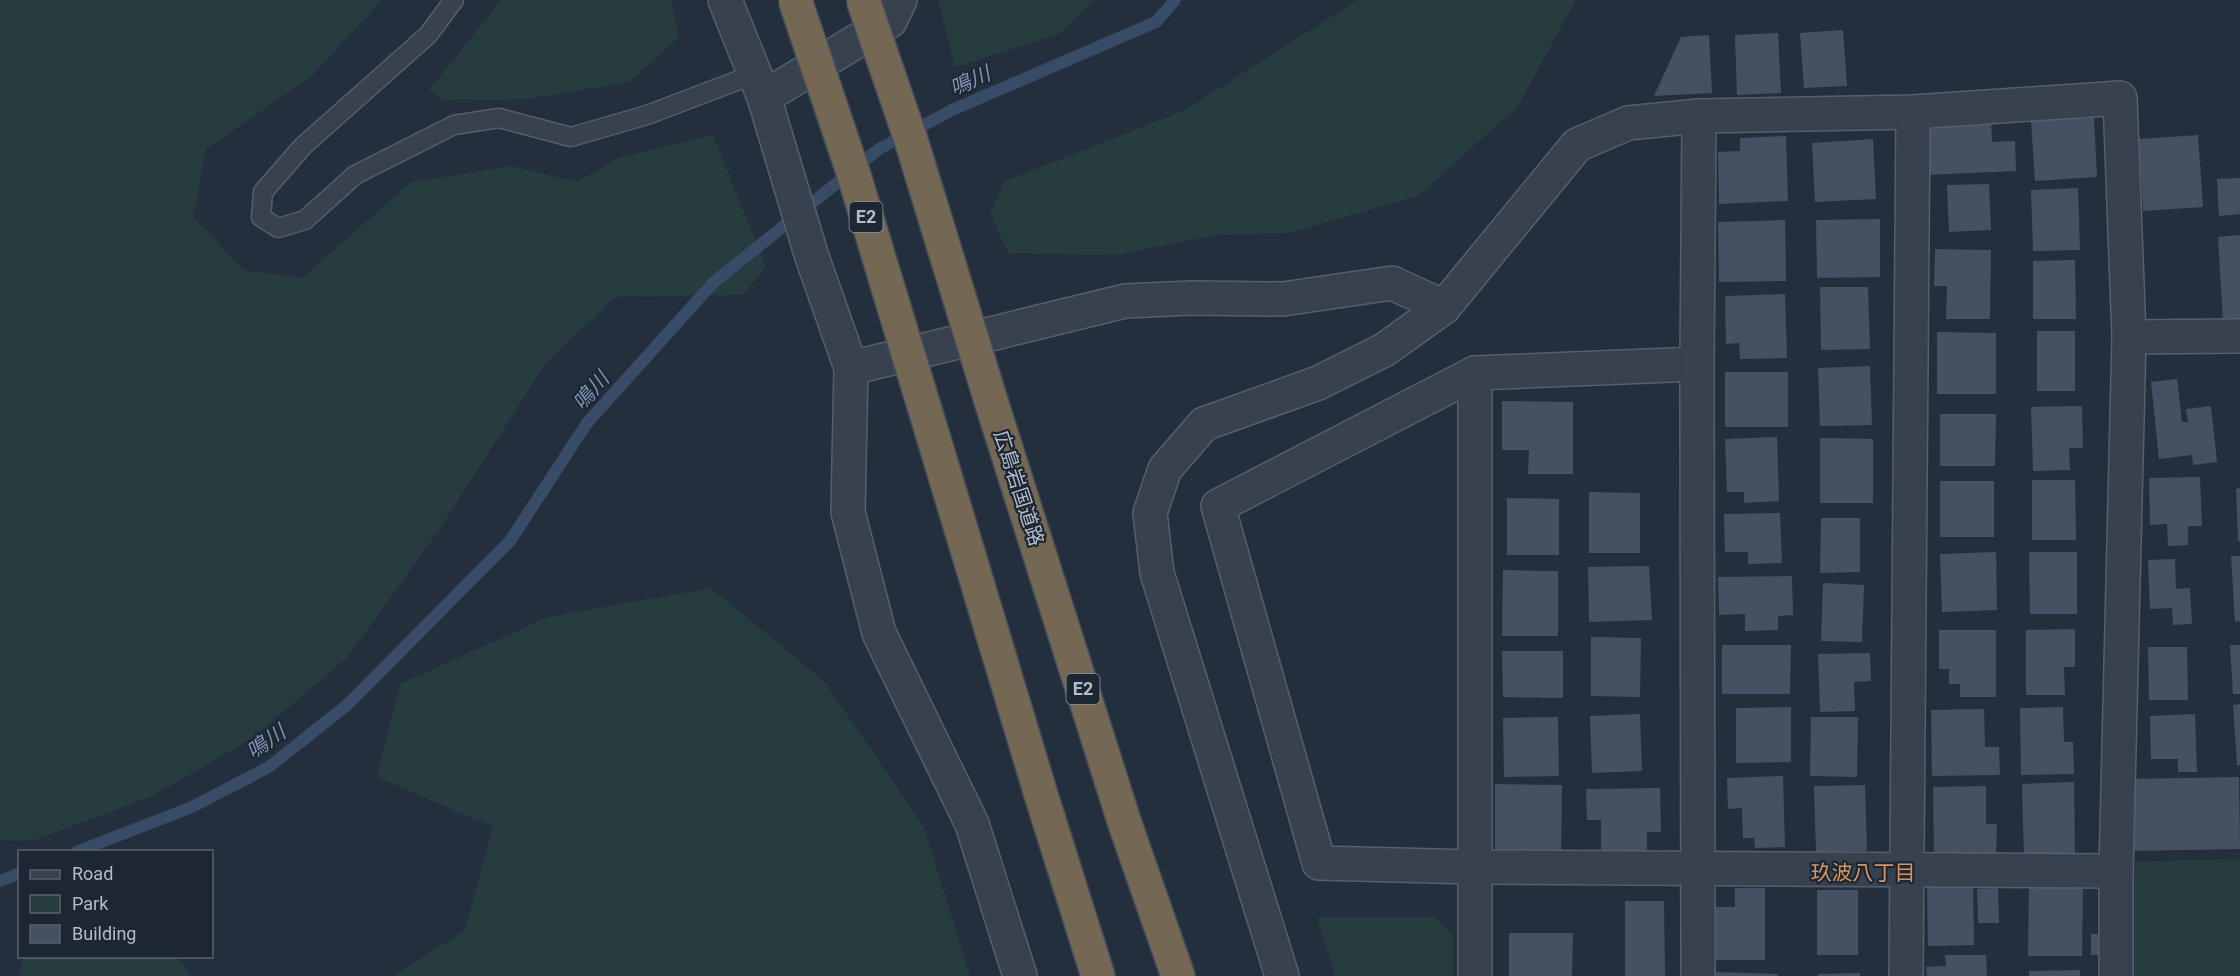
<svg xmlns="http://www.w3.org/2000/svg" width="2240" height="976" font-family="Roboto,'Noto Sans JP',sans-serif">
  <rect width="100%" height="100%" fill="#242f3e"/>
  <g fill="#263c3f">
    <polygon points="0,0 382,0 311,77 206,149 193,217 244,270 302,278 411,182 512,166 577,182 617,158 713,135 766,267 743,295 615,297 546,363 437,533 347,658 251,739 153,796 32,841 0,840"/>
    <polygon points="501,0 671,0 679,37 629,82 527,99 443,100 429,90"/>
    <polygon points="938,0 1095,0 1059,34 955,67"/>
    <polygon points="1357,0 1576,0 1518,106 1418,196 1289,233 1217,235 1116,255 1008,253 990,213 1005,181 1185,110"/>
    <polygon points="711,588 824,681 924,827 970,976 394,976 465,930 493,827 377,777 400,684 548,617"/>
    <polygon points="2240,859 2240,976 2131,976 2128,862"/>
    <polygon points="1317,917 1435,917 1453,936 1453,976 1335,976"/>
    <polygon points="24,957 177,957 192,976 19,976"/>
  </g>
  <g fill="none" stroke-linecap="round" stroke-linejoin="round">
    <g stroke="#394c67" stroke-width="12">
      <polyline points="76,852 192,807 269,767 347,705 510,541 587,423 713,283 879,149 952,110 1156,22 1175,0"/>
      <polyline points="0,881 20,873"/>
    </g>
  </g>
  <g fill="#455162">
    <polygon points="1843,30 1847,86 1804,88 1800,33"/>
    <polygon points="1778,33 1781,93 1737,95 1735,35"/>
    <polygon points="1709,35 1712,93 1654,96 1681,37"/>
    <polygon points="2094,118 2097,177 2035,181 2031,121"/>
    <polygon points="1991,119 1992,142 2015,141 2016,171 1925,175 1923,122"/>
    <polygon points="2198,135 2203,207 2143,211 2139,139"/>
    <polygon points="1786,136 1788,201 1719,204 1718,152 1740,151 1740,138"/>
    <polygon points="1873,139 1876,199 1815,202 1812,143"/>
    <polygon points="2240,178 2240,214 2219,216 2217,179"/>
    <polygon points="1989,184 1991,230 1949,232 1947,185"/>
    <polygon points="2078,188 2080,250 2033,251 2031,190"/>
    <polygon points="1880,219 1880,277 1817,278 1816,220"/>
    <polygon points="1785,220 1786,281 1719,282 1718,222"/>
    <polygon points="2240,235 2240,323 2223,324 2218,237"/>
    <polygon points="1935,249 1991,250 1990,319 1946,319 1947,286 1934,286"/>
    <polygon points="2075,260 2076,319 2033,319 2033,261"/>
    <polygon points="1820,287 1868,287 1870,349 1821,350"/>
    <polygon points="1785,294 1787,358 1740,359 1739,343 1726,344 1725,296"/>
    <rect x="2037" y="331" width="38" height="60"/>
    <polygon points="1937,332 1996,333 1996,394 1937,394"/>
    <polygon points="1870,366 1872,425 1820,426 1818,368"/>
    <rect x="1725" y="372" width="63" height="55"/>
    <polygon points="2177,379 2182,422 2188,422 2186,409 2211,406 2217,462 2193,465 2192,455 2159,459 2151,382"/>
    <polygon points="1502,401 1573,402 1573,474 1528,474 1529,450 1502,450"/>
    <polygon points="2082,406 2083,448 2069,448 2070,470 2033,471 2031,407"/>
    <polygon points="1940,414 1996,414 1995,466 1940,466"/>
    <polygon points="1777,437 1779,501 1744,503 1744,492 1727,492 1725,439"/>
    <polygon points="1820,438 1873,439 1873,503 1820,503"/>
    <polygon points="2200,477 2202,526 2188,526 2188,545 2168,546 2167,524 2150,525 2149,478"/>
    <polygon points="2032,480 2075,480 2076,540 2032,540"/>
    <rect x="1940" y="481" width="54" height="56"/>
    <polygon points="2240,488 2240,541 2238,541 2236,489"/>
    <polygon points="1589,492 1640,493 1640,553 1589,553"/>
    <polygon points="1507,498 1559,499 1559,555 1507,555"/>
    <polygon points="1780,513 1782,563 1748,564 1748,552 1725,552 1724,514"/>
    <polygon points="1821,518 1860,518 1860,572 1820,573"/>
    <polygon points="1996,552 1997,610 1942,612 1940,554"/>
    <polygon points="2029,552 2077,552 2077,614 2030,614"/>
    <polygon points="2231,556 2240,556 2240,621 2235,622"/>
    <polygon points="2175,559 2176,589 2190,588 2192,624 2173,625 2172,608 2150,609 2148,560"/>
    <polygon points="1649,566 1652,620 1589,622 1588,567"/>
    <polygon points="1503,570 1558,571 1558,636 1502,636"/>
    <polygon points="1792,576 1793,615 1778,616 1778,630 1745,631 1745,614 1719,615 1718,577"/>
    <polygon points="1823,583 1864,585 1862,642 1821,641"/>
    <polygon points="2075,629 2075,667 2064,667 2065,695 2026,695 2026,630"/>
    <polygon points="1939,630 1996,630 1996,697 1960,697 1960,684 1949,684 1949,669 1939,669"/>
    <polygon points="1591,637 1641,638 1640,697 1591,696"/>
    <polygon points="1722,645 1791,645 1790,694 1722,694"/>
    <polygon points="2230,645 2240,645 2240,694 2233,694"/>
    <polygon points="2148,647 2187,647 2188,700 2149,700"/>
    <polygon points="1502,651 1563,651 1563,698 1503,697"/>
    <polygon points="1870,653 1871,681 1854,682 1855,711 1820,712 1818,654"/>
    <polygon points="2240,704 2240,765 2237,765 2233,705"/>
    <polygon points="1791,707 1791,762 1736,763 1736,708"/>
    <polygon points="2063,707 2064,742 2073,742 2074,774 2021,775 2020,708"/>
    <polygon points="1984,709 1985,747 1999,747 2000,775 1932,776 1931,710"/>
    <polygon points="1640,714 1642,771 1592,773 1590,716"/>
    <polygon points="2195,714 2197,772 2178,772 2178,759 2151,759 2150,716"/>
    <polygon points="1558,717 1559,776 1504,777 1503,718"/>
    <polygon points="1811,717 1858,717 1857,777 1810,776"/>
    <polygon points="1783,776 1785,847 1755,848 1754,838 1743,838 1742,808 1728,809 1727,778"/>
    <polygon points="2239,777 2240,849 2132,851 2130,779"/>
    <polygon points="2074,782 2075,855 2024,857 2022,784"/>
    <polygon points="1495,784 1562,785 1561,855 1495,854"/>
    <polygon points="1865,785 1867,851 1816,852 1814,786"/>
    <polygon points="1986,786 1986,824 1997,824 1996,859 1934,860 1933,787"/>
    <polygon points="1660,788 1661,832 1647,832 1647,852 1601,853 1601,820 1587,820 1586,789"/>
    <polygon points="1927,881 1973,881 1974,945 1928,946"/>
    <polygon points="2029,885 2083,886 2082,956 2028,956"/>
    <polygon points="1735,888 1765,888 1765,960 1713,960 1713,907 1735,907"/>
    <polygon points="1998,888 1999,923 1978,923 1977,889"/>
    <rect x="1817" y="890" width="41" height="65"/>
    <polygon points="1625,901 1664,901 1665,976 1625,976"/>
    <polygon points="1509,933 1573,933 1572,976 1509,976"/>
    <polygon points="2091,934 2104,934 2103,955 2091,955"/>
    <polygon points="1945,955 1986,955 1987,976 1927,976 1926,967 1946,966"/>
    <polygon points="2080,970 2080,976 2029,976 2029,971"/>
    <polygon points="1715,972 1778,974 1778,976 1715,976"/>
    <polygon points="1860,973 1860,976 1818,976 1818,974"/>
  </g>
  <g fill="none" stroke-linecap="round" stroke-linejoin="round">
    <g stroke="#565f6c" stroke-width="21">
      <polyline id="lane" points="454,0 428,35 303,146 263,192 261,217 278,228 305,220 355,175 454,125 499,118 571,137 647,115 755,74"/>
    </g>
    <g stroke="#565f6c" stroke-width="36">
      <g id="street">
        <polyline points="725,0 764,97 811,254 851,368 848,512 879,633 972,824 1020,976"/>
        <polyline points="764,97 890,21 900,0"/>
        <polyline points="2129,337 2240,336"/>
        <polyline points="1697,364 1475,373 1218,506 1319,863 1474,867 2116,871"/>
        <polyline points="851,368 1125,301 1191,298 1283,299 1392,283 1444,307"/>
        <polyline points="1282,976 1157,573 1150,513 1165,469 1204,424 1318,383 1384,350 1444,307 1577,145 1628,123 1699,116 1913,112 2120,98 2129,337 2116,871 2116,976"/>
        <polyline points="1475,976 1475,373"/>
        <polyline points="1698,976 1697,364 1699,116"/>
        <polyline points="1906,976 1913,112"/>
      </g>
    </g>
    <g stroke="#434c59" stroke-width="36">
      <g id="highway">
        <polyline points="991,401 1125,824 1178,976"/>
        <polyline points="933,436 1042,798 1098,976"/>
      </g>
    </g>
    <use href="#lane" stroke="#38414e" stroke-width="18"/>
    <use href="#street" stroke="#38414e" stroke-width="33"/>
    <use href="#highway" stroke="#746855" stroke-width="33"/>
    <g stroke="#434c59" stroke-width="36" stroke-linecap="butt">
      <g id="highway-bridge">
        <polyline points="795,0 853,172 933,436"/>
        <polyline points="863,0 911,140 991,401"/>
      </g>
    </g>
    <use href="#highway-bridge" stroke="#746855" stroke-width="33"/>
  </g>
  <g text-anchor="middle" stroke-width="4.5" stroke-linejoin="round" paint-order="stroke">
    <g fill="#1d2633" stroke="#878f9c" stroke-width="1.5">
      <rect x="849.5" y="202" width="33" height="30" rx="4.5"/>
      <rect x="1066.5" y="674" width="33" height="30" rx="4.5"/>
    </g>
    <g font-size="18" font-weight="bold" fill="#b4bcc9">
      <text x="866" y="223">E2</text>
      <text x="1083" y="695">E2</text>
    </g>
    <g font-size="20" fill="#b4bcc9" stroke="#1d2633">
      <text transform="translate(1019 488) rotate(72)" y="7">広島岩国道路</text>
    </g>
    <g font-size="21" font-style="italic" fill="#7c92b1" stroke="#1d2633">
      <text transform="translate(970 81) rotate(-24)" y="7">鳴川</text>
      <text transform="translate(591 391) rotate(-49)" y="7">鳴川</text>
      <text transform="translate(266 742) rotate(-35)" y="7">鳴川</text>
    </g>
    <g font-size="21" fill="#d59563" stroke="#1d2633">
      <text x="1863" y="880">玖波八丁目</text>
    </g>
  </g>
  <rect x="18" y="850" width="195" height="108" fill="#1d2633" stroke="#59626f" stroke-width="1.5"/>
  <rect x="30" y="870" width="30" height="9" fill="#38414e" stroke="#59626f" stroke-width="1.5"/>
  <text x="72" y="880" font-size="18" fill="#b4bcc9">Road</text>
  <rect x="30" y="895" width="30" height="18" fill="#263c3f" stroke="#59626f" stroke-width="1.5"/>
  <text x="72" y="910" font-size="18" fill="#b4bcc9">Park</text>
  <rect x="30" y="925" width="30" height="18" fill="#455162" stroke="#59626f" stroke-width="1.5"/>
  <text x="72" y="940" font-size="18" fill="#b4bcc9">Building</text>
</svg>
